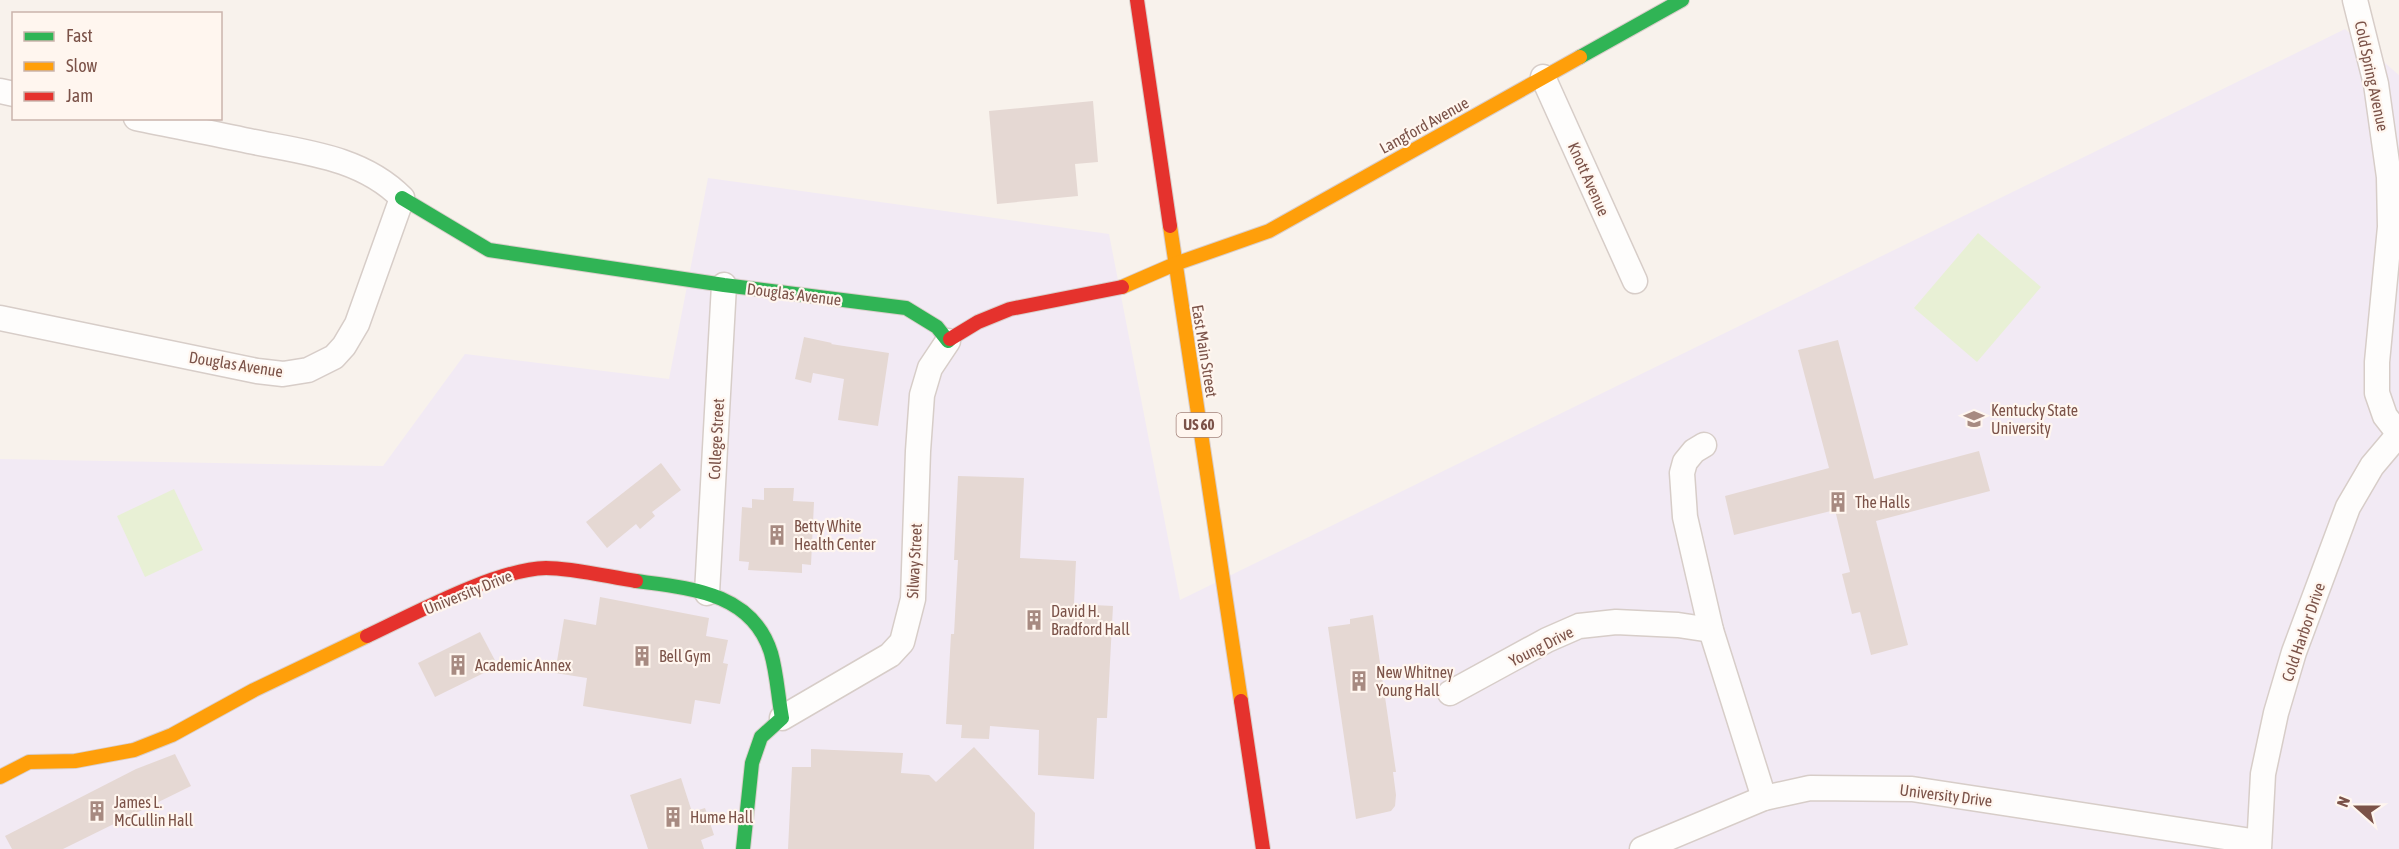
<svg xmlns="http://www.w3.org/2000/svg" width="2399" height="849" font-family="'Asap Condensed',sans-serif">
  <rect width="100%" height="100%" fill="#f8f2ec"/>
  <polygon fill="#f2eaf4" points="2345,29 2399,75 2399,849 0,849 0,459 383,466 465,354 669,379 708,178 1109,234 1180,600"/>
  <g fill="#e8f0d5">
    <polygon points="1978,233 2041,287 1977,362 1914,308"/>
    <polygon points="174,489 203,550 145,577 117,516"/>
  </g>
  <g fill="#e5d8d3">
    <polygon points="1093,101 1098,162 1075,164 1078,196 997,204 989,111"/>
    <polygon points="804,337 832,343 831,344 889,353 878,426 838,420 844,379 813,373 811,383 795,379"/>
    <polygon points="1838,340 1874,479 1979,451 1990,491 1876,521 1908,645 1871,655 1860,612 1852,614 1842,574 1850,572 1835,510 1734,535 1725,496 1829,468 1798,350"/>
    <polygon points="661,463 681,490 652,512 655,516 640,529 636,524 607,548 586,522"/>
    <polygon points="958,476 1024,478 1020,558 1076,561 1074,604 1113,606 1107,718 1097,718 1094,779 1038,775 1039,730 990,726 989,739 961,738 962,725 946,724 951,634 954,634 958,560 954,560"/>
    <polygon points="764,488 794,488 793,501 814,502 811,565 802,564 802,573 748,570 749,562 739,561 742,507 752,508 752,499 764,500"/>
    <polygon points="600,597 709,618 706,636 728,640 723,663 728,664 720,704 695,700 691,724 583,706 587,678 555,673 564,619 596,625"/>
    <polygon points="1373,615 1396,772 1393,772 1396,795 1395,806 1391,811 1356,819 1328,627 1350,624 1350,619"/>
    <polygon points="480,632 498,666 435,697 418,663"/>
    <polygon points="974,747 1035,813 1034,849 788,849 792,767 811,767 811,749 903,753 901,773 929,775 936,782"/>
    <polygon points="175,754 191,786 63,849 12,849 5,836 136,769"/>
    <polygon points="681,778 692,812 705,808 714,835 701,840 704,849 648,849 630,795"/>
  </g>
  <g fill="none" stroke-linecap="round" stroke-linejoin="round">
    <g stroke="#d7cdc8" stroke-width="27">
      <g id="street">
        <polyline points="2355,0 2376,84 2389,177 2390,227 2377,362 2377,393 2385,416 2399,434"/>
        <polyline points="1543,77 1635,281"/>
        <polyline points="0,91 14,94"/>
        <path d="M0 318 257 371 283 374 308 370 334 357 344 346 357 324 402 198C362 157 303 152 249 141 212 133 174 126 136 118"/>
        <polyline points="1704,445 1694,451 1685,462 1682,473 1685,517 1711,630 1764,798"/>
        <polyline points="707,593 724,285"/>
        <polyline points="1450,693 1547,640 1579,626 1616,622 1678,625 1711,630"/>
        <polyline points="782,718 890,655 902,642 913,599 918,451 922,395 930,368 948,341"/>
        <polyline points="1642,849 1764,798 1810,788 1912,789 2258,842"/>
        <polyline points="2259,849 2263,774 2276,713 2294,652 2348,507 2372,466 2399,434"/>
      </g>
    </g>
    <g stroke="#d9ceca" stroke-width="16">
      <g id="fast">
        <polyline points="1580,57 1682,0"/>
        <polyline points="402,198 489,250 724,285 906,308 937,327 948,341 950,339"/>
        <path d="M636 581C689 588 752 592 771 653 777 674 778 697 782 718L761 737 752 763 743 849"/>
      </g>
    </g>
    <g stroke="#d9ceca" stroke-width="16">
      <g id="slow">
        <polyline points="1170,226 1241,701"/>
        <polyline points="1122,287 1175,264 1269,231 1580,57"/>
        <polyline points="0,777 29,762 75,761 134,750 172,735 254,690 367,636"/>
      </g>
    </g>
    <g stroke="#d9ceca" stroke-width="16">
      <g id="jam">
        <polyline points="1137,0 1170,226"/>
        <polyline points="950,339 978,322 1010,309 1122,287"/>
        <path d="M367 636C414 614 496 569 546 568 573 568 609 577 636 581"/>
        <polyline points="1241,701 1263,849"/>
      </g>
    </g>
    <use href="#street" stroke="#fefdfc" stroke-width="24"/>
    <use href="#fast" stroke="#30b455" stroke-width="14"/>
    <use href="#slow" stroke="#ff9f0a" stroke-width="14"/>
    <use href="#jam" stroke="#e5322d" stroke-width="14"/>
  </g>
  <defs>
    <g id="university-bare" transform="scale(1.62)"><path d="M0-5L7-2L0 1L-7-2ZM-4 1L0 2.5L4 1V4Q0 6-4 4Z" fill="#a78a81" stroke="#fff6ef" stroke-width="2.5" paint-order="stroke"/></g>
    <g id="building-bare" transform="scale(1.62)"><path d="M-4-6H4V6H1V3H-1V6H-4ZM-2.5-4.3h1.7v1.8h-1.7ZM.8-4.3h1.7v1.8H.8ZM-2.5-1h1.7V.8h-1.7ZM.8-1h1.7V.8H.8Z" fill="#a78a81" stroke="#fff6ef" stroke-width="2.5" paint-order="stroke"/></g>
  </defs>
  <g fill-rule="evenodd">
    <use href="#university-bare" x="1974" y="419"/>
    <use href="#building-bare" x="1838" y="502"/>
    <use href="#building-bare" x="777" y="535"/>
    <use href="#building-bare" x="1034" y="620"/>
    <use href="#building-bare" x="642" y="656"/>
    <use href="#building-bare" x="458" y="665"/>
    <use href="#building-bare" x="1359" y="681"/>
    <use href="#building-bare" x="97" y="811"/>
    <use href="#building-bare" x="673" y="817"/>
  </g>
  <g text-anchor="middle" stroke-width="4.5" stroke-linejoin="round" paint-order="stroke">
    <rect fill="#fff6ef" stroke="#a3837a" stroke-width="1.5" x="1176.5" y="413" width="45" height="24" rx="4.5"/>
    <g font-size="15" font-weight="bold" fill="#7b5248">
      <text x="1199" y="430">US 60</text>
    </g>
    <g font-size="16" fill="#7b5248" stroke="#fff6ef">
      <text transform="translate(2372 76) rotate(78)" y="6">Cold Spring Avenue</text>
      <text transform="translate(1424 125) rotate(-29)" y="6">Langford Avenue</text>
      <text transform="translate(1589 179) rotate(66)" y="6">Knott Avenue</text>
      <text transform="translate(794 294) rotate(7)" y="6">Douglas Avenue</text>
      <text transform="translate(1205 351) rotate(81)" y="6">East Main Street</text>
      <text transform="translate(236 364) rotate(9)" y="6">Douglas Avenue</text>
      <text transform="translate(716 439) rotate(-87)" y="6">College Street</text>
      <text transform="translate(914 561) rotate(-87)" y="6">Silway Street</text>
      <text transform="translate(468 592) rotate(-22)" y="6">University Drive</text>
      <text transform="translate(2303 632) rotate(-71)" y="6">Cold Harbor Drive</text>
      <text transform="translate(1541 646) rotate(-27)" y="6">Young Drive</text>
      <text transform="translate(1946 795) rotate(7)" y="6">University Drive</text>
    </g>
    <g font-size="16" fill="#7b5248" stroke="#fff6ef" text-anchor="start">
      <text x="1991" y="416">Kentucky State<tspan x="1991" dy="18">University</tspan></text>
      <text x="1855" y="508">The Halls</text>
      <text x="794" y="532">Betty White<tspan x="794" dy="18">Health Center</tspan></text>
      <text x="1051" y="617">David H.<tspan x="1051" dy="18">Bradford Hall</tspan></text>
      <text x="659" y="662">Bell Gym</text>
      <text x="475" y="671">Academic Annex</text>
      <text x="1376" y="678">New Whitney<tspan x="1376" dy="18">Young Hall</tspan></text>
      <text x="114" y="808">James L.<tspan x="114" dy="18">McCullin Hall</tspan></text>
      <text x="690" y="823">Hume Hall</text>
    </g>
  </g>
  <rect x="12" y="12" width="210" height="108" fill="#fff6ef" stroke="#cab4ac" stroke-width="1.5"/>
  <rect x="24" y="32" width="30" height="9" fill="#30b455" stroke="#cab4ac" stroke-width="1.5"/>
  <text x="66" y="42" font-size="18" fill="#7b5248">Fast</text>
  <rect x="24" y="62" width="30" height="9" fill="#ff9f0a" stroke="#cab4ac" stroke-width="1.5"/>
  <text x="66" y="72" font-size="18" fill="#7b5248">Slow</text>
  <rect x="24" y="92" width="30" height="9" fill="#e5322d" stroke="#cab4ac" stroke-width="1.5"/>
  <text x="66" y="102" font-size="18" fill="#7b5248">Jam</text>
  <g transform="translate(2357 807) rotate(291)" stroke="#fff6ef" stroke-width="4.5" paint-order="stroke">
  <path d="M0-4.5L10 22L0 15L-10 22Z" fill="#7b5248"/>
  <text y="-9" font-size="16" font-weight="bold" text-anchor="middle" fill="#7b5248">N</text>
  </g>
</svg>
